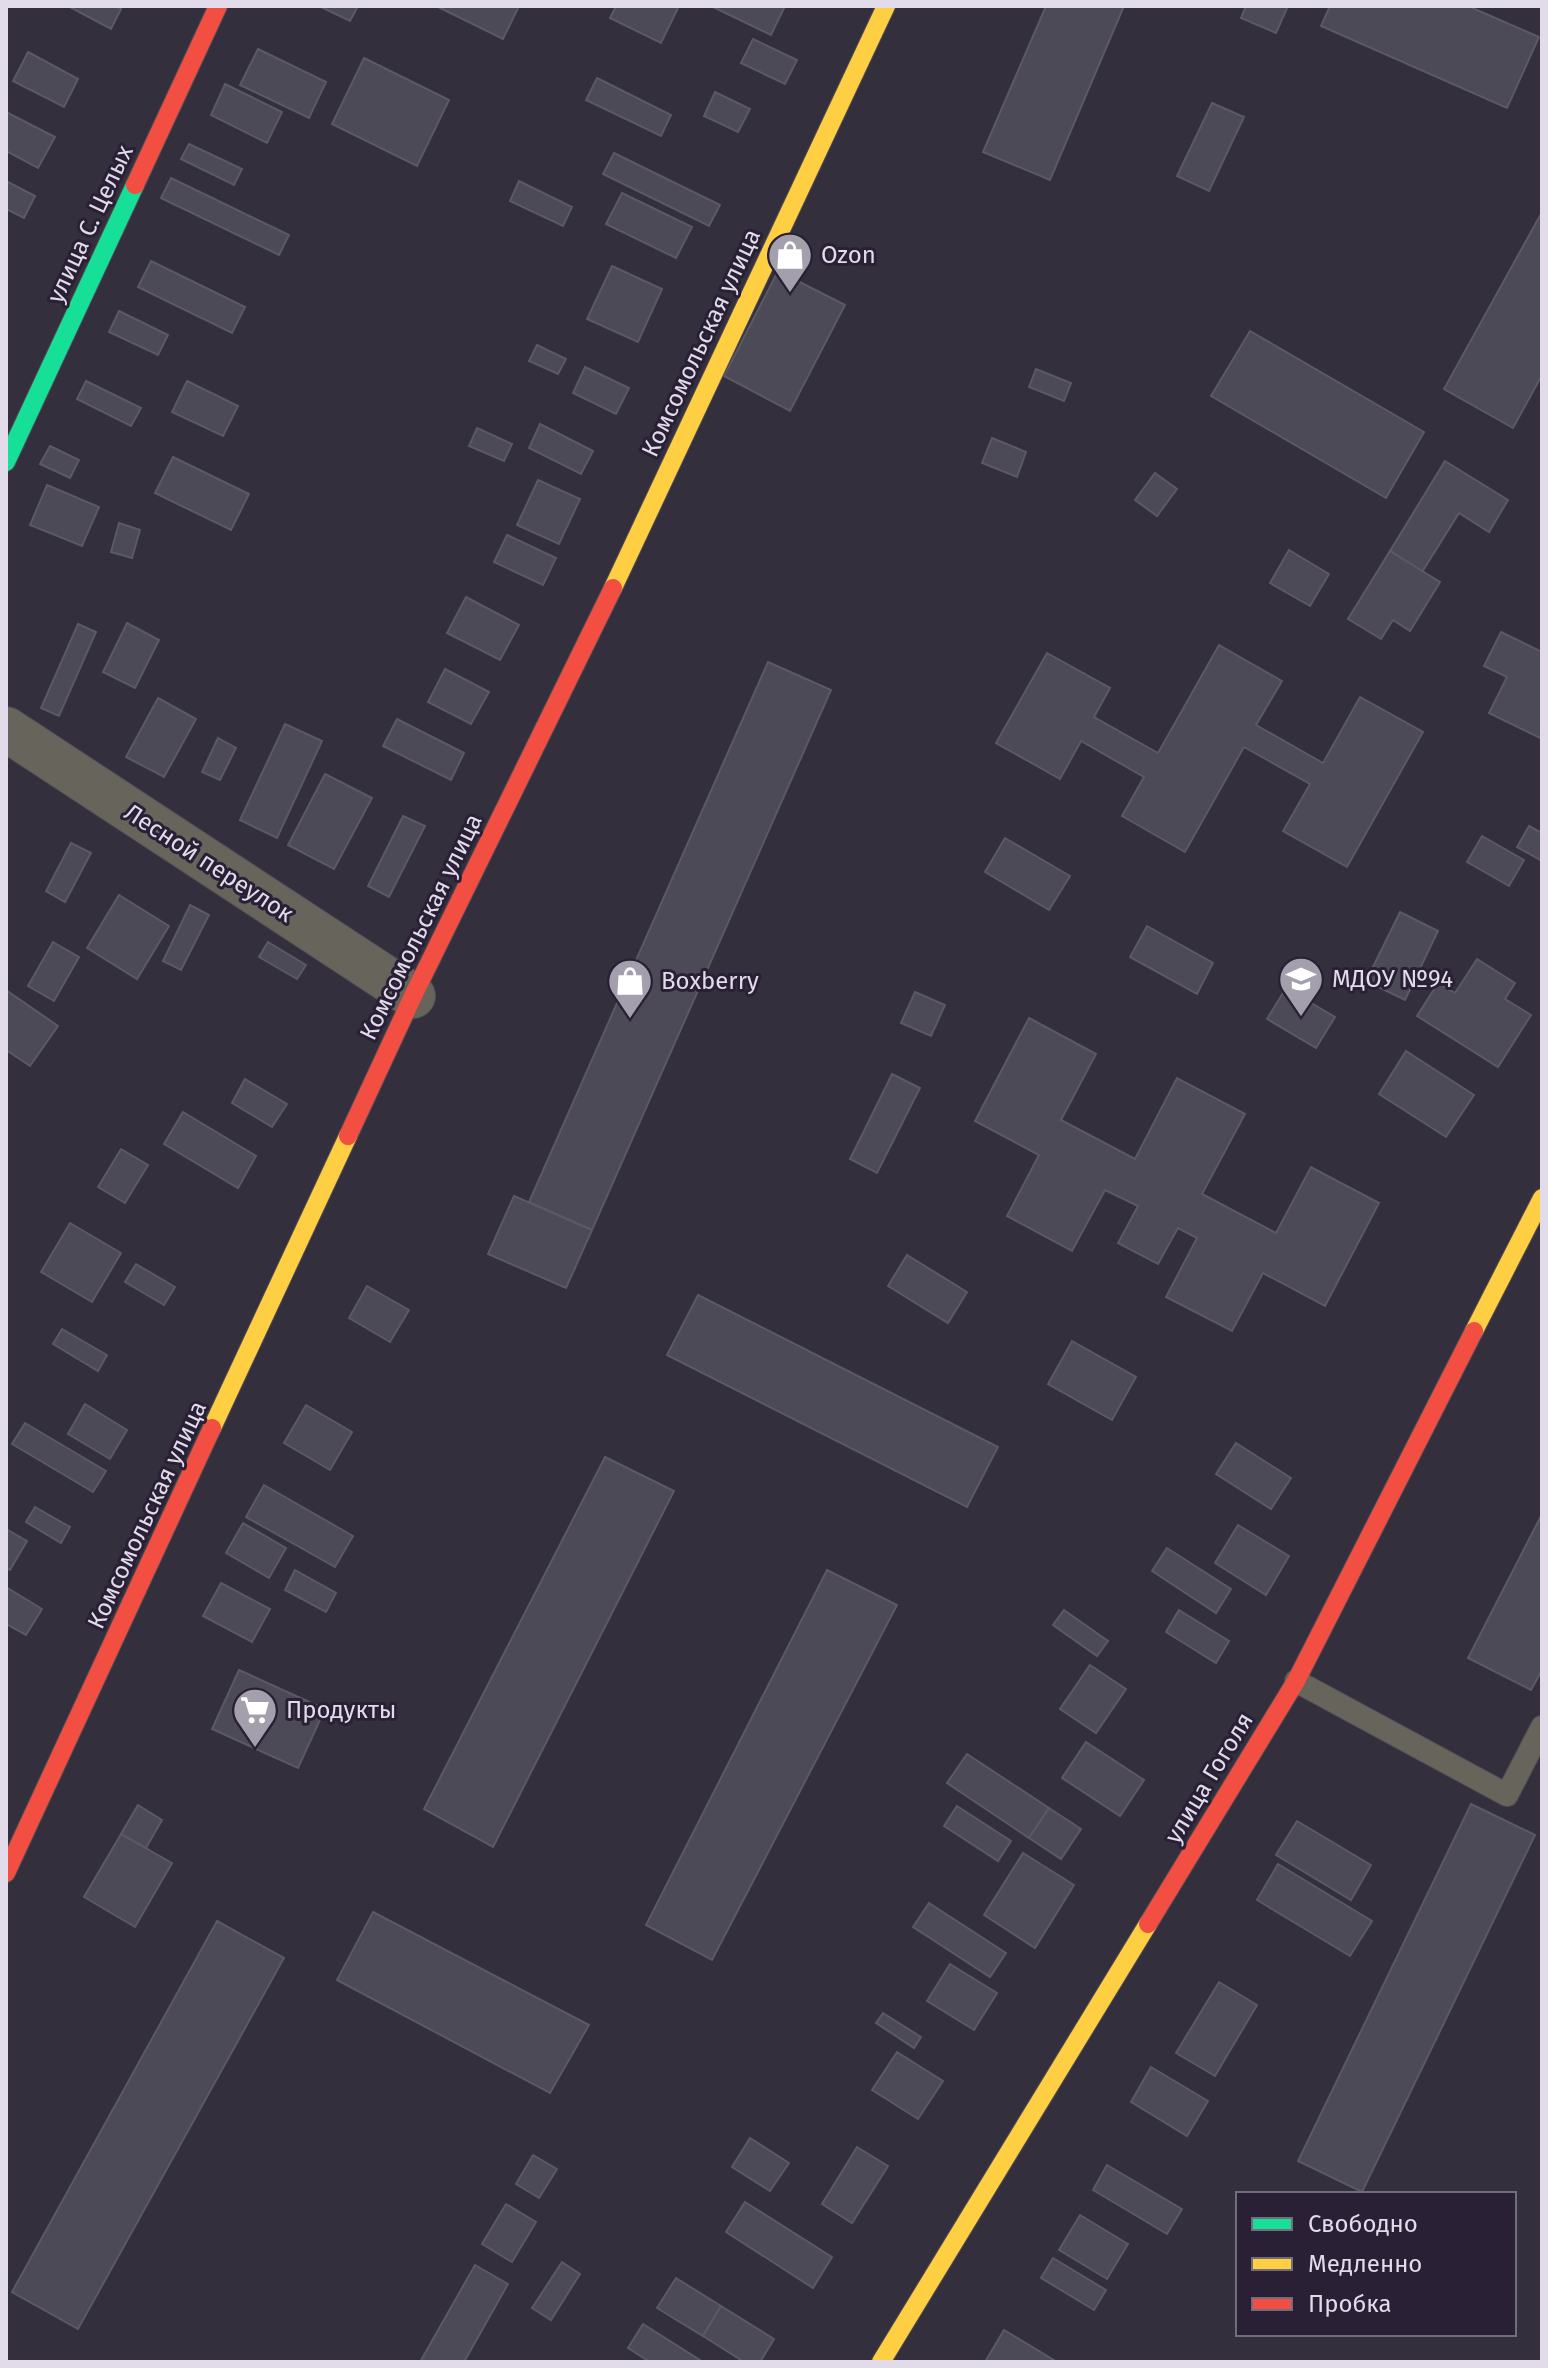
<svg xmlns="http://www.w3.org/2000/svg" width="1548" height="2368" font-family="'Fira Sans',sans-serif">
  <rect width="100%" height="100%" fill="#342f3c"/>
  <g fill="#4c4a56" stroke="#5b5963" stroke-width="2">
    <polygon points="68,6 114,6 121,9 111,29"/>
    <polygon points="319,6 358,6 350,21"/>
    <polygon points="436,6 519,6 503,39"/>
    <polygon points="616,6 679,6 661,43 610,18"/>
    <polygon points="711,6 785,6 771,35"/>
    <polygon points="1046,6 1124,6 1050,180 983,152"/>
    <polygon points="1246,6 1288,6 1276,33 1241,18"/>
    <polygon points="1330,6 1468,6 1539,37 1507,108 1321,26"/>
    <polygon points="753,39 797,60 785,84 741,63"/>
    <polygon points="258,49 326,82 309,118 240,85"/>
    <polygon points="28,52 78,79 64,107 13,81"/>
    <polygon points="364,58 449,100 417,166 332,124"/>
    <polygon points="597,78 671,115 661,136 586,100"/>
    <polygon points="225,84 282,112 267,143 211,115"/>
    <polygon points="715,92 750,109 738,132 704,116"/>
    <polygon points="1212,103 1244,117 1209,191 1177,176"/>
    <polygon points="6,112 55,137 38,168 6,151"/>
    <polygon points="189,144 242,169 234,185 181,159"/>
    <polygon points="614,153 720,205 709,226 603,174"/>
    <polygon points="171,178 289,235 279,255 161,198"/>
    <polygon points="6,181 35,196 24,218 6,209"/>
    <polygon points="519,181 572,207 563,226 510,201"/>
    <polygon points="622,193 692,227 676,258 606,224"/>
    <polygon points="1542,212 1542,375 1513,428 1444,389"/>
    <polygon points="151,261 245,307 232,333 138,287"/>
    <polygon points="612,266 662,289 638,342 587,319"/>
    <polygon points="778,271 845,305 790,411 724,376"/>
    <polygon points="119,311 168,335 158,355 109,332"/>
    <polygon points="1250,331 1424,432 1386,498 1211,396"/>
    <polygon points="537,345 566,359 558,374 529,361"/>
    <polygon points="585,367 629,388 616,414 573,393"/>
    <polygon points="1036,369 1071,383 1064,401 1029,387"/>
    <polygon points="86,381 141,408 131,426 77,399"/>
    <polygon points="187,381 238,406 223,436 172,412"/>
    <polygon points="540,424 593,451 581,474 529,448"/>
    <polygon points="477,428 512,444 504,461 469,446"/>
    <polygon points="992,438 1026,452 1017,477 982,463"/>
    <polygon points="50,446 79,460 70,478 40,464"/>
    <polygon points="173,457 249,494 231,530 155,493"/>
    <polygon points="1445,461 1508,500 1489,532 1459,513 1422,572 1390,551"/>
    <polygon points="1155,473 1177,489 1157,516 1135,500"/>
    <polygon points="538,480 580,499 559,544 517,525"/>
    <polygon points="47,485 99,507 82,546 30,525"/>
    <polygon points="119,523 140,530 132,558 111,552"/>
    <polygon points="507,535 556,558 543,585 494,562"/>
    <polygon points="1289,550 1329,574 1310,606 1270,583"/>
    <polygon points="1390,551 1440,582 1410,631 1393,620 1381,639 1348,619"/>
    <polygon points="466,597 519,625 500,660 447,633"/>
    <polygon points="127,623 159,640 135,688 103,672"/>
    <polygon points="78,624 96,632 59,716 41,708"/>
    <polygon points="1501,632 1542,652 1542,739 1489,713 1507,677 1484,666"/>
    <polygon points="1219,645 1282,681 1256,725 1323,763 1360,697 1423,732 1347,867 1283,831 1310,784 1244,747 1185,852 1122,816 1144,777 1081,741 1060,779 996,743 1047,653 1110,688 1094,717 1158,753"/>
    <polygon points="768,662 831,690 592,1230 529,1202"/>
    <polygon points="445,669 489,692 471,724 428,702"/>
    <polygon points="158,698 196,719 164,777 126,757"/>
    <polygon points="397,719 464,753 451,780 383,746"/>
    <polygon points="285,724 322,741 277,838 240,820"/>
    <polygon points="218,738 236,748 220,780 202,772"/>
    <polygon points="325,774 372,798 334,869 288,845"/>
    <polygon points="403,816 425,826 389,897 368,886"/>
    <polygon points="1529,826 1542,833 1542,861 1517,847"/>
    <polygon points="1482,836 1524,860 1509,886 1467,862"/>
    <polygon points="1005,838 1070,876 1049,910 985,872"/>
    <polygon points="71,843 91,853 65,902 46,891"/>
    <polygon points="119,895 169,926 137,979 87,948"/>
    <polygon points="190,905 209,915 181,970 163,961"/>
    <polygon points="1400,912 1438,931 1405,1000 1366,981"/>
    <polygon points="1147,926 1213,963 1197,994 1130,957"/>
    <polygon points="53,942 79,957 54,1001 28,986"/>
    <polygon points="268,942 306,965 297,979 259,957"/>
    <polygon points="1477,959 1515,983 1505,999 1531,1015 1498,1067 1417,1016 1438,983 1455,993"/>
    <polygon points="1286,988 1335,1017 1316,1048 1267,1019"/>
    <polygon points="6,990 58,1026 30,1066 6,1050"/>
    <polygon points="915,992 945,1005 931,1036 901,1023"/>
    <polygon points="1029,1018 1096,1054 1061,1120 1135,1159 1177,1078 1245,1114 1202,1194 1276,1233 1311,1167 1379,1203 1325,1306 1263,1273 1232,1331 1166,1297 1197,1238 1178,1228 1158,1264 1118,1243 1138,1206 1105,1190 1072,1251 1007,1216 1039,1155 975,1121"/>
    <polygon points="1406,1051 1474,1095 1446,1137 1379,1094"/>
    <polygon points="892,1074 920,1088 877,1173 850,1159"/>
    <polygon points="245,1079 287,1104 272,1127 232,1103"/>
    <polygon points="183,1112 256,1156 238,1188 164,1144"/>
    <polygon points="121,1149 148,1165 125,1203 98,1187"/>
    <polygon points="514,1196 592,1230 566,1288 488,1254"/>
    <polygon points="70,1223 121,1253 92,1302 41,1272"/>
    <polygon points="907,1255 967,1292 948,1323 888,1286"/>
    <polygon points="136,1264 175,1287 164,1305 125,1282"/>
    <polygon points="367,1286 409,1310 390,1342 349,1318"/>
    <polygon points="698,1295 998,1447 967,1507 667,1355"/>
    <polygon points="62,1329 107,1355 98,1371 53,1344"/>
    <polygon points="1072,1341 1136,1377 1112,1420 1048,1384"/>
    <polygon points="85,1404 127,1430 110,1459 68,1434"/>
    <polygon points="306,1405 352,1432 330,1470 284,1443"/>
    <polygon points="25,1423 106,1471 93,1492 12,1444"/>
    <polygon points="1236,1443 1291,1478 1271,1509 1216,1474"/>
    <polygon points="605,1457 674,1491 493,1847 424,1809"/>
    <polygon points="264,1485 353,1536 335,1567 246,1517"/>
    <polygon points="35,1507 70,1527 61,1543 26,1522"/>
    <polygon points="1542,1514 1542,1670 1531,1690 1468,1658"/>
    <polygon points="243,1523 286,1548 269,1578 226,1553"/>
    <polygon points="1238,1525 1289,1556 1266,1595 1215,1563"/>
    <polygon points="6,1529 27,1541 10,1570 6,1568"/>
    <polygon points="1167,1548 1231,1589 1216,1613 1152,1571"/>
    <polygon points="295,1570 336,1593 326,1612 285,1590"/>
    <polygon points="827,1570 897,1605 712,1960 646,1925"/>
    <polygon points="221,1583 270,1609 252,1642 203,1616"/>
    <polygon points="6,1587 42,1609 26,1635 6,1624"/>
    <polygon points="1064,1610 1108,1641 1097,1656 1053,1625"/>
    <polygon points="1179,1610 1229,1641 1216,1663 1166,1632"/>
    <polygon points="1090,1665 1126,1689 1096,1733 1060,1709"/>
    <polygon points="239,1670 325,1709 298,1768 212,1729"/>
    <polygon points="1086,1742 1144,1780 1120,1816 1062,1778"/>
    <polygon points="967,1754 1049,1808 1029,1838 947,1783"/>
    <polygon points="1471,1804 1535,1835 1362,2192 1298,2161"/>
    <polygon points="138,1805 162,1820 146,1848 121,1834"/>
    <polygon points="957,1806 1011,1841 998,1861 944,1826"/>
    <polygon points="1049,1808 1081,1829 1061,1859 1029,1838"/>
    <polygon points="1297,1821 1371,1865 1351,1900 1276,1855"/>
    <polygon points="121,1834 172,1863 135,1927 84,1897"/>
    <polygon points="1023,1853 1074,1885 1035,1948 984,1915"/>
    <polygon points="1278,1864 1372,1921 1350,1956 1257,1900"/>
    <polygon points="929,1903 1006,1953 990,1977 913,1927"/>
    <polygon points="373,1912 589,2025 550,2093 337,1980"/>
    <polygon points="217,1921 284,1958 78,2329 12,2292"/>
    <polygon points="950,1964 997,1993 974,2030 927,2001"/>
    <polygon points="1219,1982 1257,2005 1215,2076 1176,2053"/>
    <polygon points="883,2013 921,2037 914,2048 876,2023"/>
    <polygon points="897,2052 943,2081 918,2119 872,2090"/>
    <polygon points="1151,2067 1208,2101 1187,2136 1131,2102"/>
    <polygon points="750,2138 789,2163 770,2191 732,2167"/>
    <polygon points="857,2147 888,2166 852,2223 822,2204"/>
    <polygon points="533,2155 557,2169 539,2198 516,2184"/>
    <polygon points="1107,2165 1182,2209 1167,2234 1093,2190"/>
    <polygon points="745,2202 832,2257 813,2288 726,2232"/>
    <polygon points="506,2204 536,2222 512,2262 482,2244"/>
    <polygon points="1080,2215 1128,2244 1107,2279 1059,2250"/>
    <polygon points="1053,2258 1106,2290 1094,2310 1041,2278"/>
    <polygon points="562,2262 580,2274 551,2320 532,2308"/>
    <polygon points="475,2265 508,2284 464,2362 420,2362"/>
    <polygon points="676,2278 721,2306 703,2336 657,2308"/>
    <polygon points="721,2306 774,2339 760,2362 744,2362 703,2336"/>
    <polygon points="643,2324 703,2362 650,2362 628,2348"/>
    <polygon points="1004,2330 1057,2362 985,2362"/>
  </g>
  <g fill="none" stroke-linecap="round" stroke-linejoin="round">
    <g stroke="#514b57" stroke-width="24">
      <polyline id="lane" points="1296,1681 1507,1795 1542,1727"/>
    </g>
    <g stroke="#514b57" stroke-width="46">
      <polyline id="street" points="6,729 413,996"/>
    </g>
    <g stroke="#514b57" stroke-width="20">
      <polyline id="fast" points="6,462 135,185"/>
    </g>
    <g stroke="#514b57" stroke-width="20">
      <g id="slow">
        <polyline points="613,588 886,6"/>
        <polyline points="1474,1331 1542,1198"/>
        <polyline points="212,1428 348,1136"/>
        <polyline points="881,2362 1148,1924"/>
      </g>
    </g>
    <g stroke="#514b57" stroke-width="20">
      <g id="jam">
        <polyline points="135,185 218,6"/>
        <polyline points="348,1136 413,996 613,588"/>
        <polyline points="6,1873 212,1428"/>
        <polyline points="1148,1924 1296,1681 1474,1331"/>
      </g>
    </g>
    <use href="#lane" stroke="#67645b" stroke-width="22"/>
    <use href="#street" stroke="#67645b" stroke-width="44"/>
    <use href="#fast" stroke="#16e098" stroke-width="18"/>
    <use href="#slow" stroke="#ffcf43" stroke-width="18"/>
    <use href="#jam" stroke="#f24e42" stroke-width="18"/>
  </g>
  <defs>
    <g id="shop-pin" transform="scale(2.3)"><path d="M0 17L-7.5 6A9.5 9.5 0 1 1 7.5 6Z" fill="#a49fad" stroke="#292036"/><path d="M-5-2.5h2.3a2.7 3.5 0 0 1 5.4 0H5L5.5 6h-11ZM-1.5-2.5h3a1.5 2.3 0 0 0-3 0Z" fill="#fff"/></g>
    <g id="school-pin" transform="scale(2.3)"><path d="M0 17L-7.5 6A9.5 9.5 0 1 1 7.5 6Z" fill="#a49fad" stroke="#292036"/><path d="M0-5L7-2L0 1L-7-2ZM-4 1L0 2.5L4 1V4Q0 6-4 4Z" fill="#fff"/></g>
    <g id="supermarket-pin" transform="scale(2.3)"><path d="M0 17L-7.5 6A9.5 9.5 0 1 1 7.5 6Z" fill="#a49fad" stroke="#292036"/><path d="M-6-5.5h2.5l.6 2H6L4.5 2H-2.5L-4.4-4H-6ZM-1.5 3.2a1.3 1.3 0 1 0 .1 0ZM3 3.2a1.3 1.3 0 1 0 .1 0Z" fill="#fff"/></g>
  </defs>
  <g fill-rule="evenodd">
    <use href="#shop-pin" x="790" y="255"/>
    <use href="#school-pin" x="1301" y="979"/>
    <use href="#shop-pin" x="630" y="981"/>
    <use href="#supermarket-pin" x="255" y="1710"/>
  </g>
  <g text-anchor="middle" stroke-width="6" stroke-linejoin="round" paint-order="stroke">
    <g font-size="24" fill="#e1dbea" stroke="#292036">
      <text transform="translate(90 224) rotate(-65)" y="8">улица С. Целых</text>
      <text transform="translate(701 343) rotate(-65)" y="8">Комсомольская улица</text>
      <text transform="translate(209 863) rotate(33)" y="8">Лесной переулок</text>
      <text transform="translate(421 927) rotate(-64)" y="8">Комсомольская улица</text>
      <text transform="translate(147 1515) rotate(-65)" y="8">Комсомольская улица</text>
      <text transform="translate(1209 1778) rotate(-59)" y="8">улица Гоголя</text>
    </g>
    <g font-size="24" fill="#e1dbea" stroke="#292036" text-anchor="start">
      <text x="821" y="263">Ozon</text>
      <text x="1332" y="987">МДОУ №94</text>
      <text x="661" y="989">Boxberry</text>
      <text x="286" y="1718">Продукты</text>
    </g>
  </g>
  <rect width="1548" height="2368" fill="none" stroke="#e1dbea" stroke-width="16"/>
  <rect x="1236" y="2192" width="280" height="144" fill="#292036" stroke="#736b7e" stroke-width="2"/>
  <rect x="1252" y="2218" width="40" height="12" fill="#16e098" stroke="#736b7e" stroke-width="2"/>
  <text x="1308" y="2232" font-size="24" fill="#e1dbea">Свободно</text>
  <rect x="1252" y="2258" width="40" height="12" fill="#ffcf43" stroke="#736b7e" stroke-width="2"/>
  <text x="1308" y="2272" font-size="24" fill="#e1dbea">Медленно</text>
  <rect x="1252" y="2298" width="40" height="12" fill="#f24e42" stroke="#736b7e" stroke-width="2"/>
  <text x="1308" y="2312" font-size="24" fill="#e1dbea">Пробка</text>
</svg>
